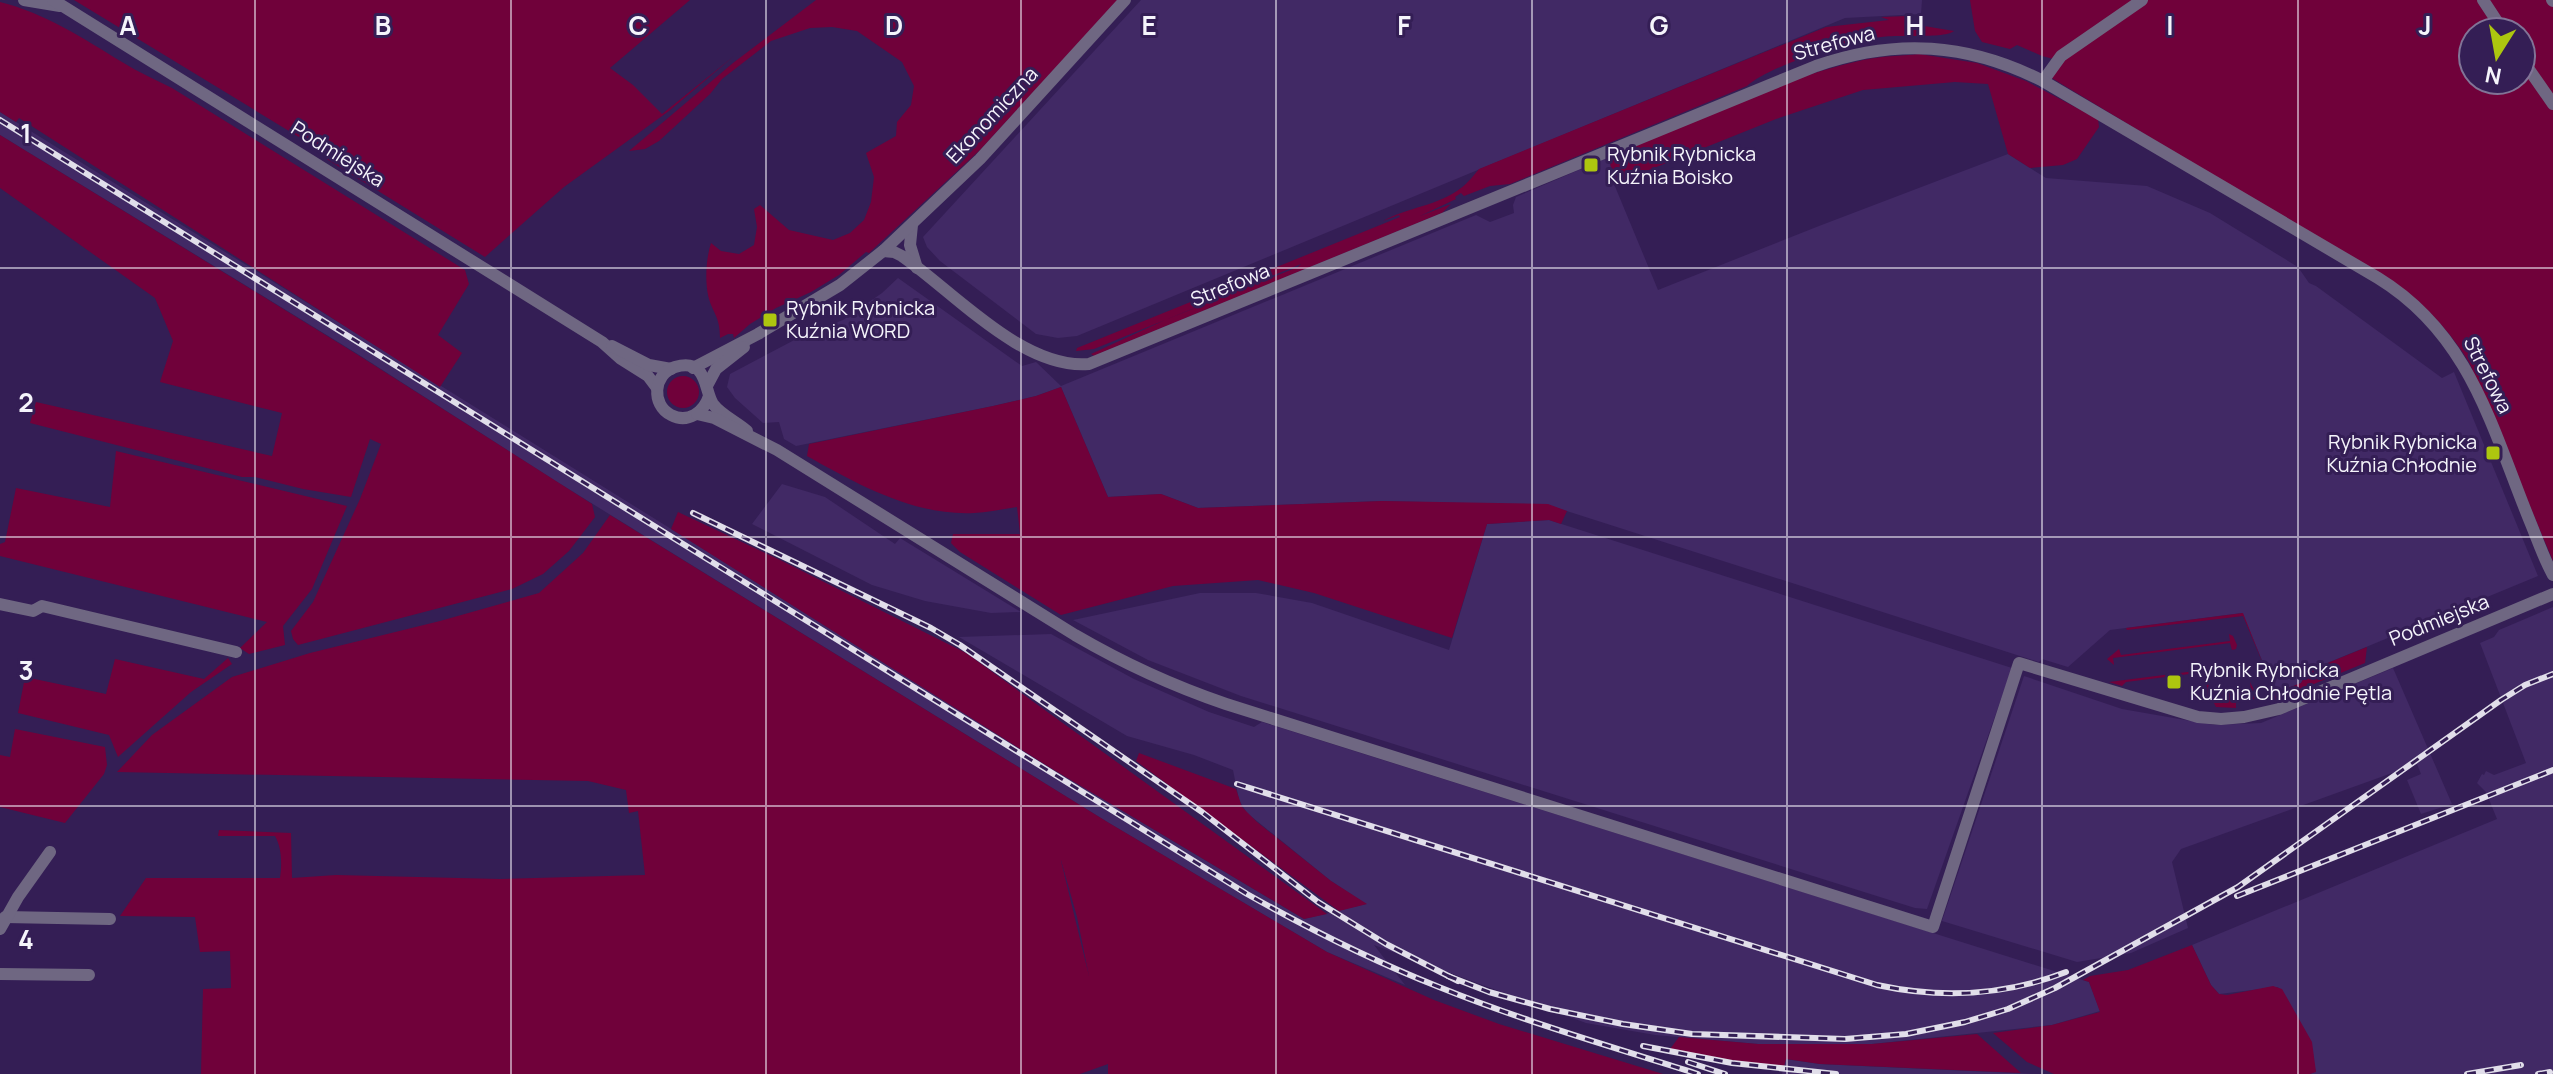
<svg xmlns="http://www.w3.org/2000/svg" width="2553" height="1074" font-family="Manrope,sans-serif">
  <rect width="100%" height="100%" fill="#341e55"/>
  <g fill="#412965">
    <polygon points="1141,0 1922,0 1921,14 1845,18 1077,336 1058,338 1036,334 940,261 927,247 923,237"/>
    <polygon points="0,112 705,550 1049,767 1304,919 1366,904 1331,881 1247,813 1239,800 1233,770 1194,755 1127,736 959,637 1051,634 1134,679 1209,712 1254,727 1262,722 2089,982 2100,1011 2052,1025 1872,1044 1758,1044 1655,1035 1586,1023 1374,945 1405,985 1327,952 1109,823 554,480 356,353 0,135"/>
    <polygon points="2008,154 2046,178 2147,186 2210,213 2298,267 2309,283 2316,286 2442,378 2454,372 2538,576 2308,671 2301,683 2276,693 2242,613 2110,630 2068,667 2042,659 2039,662 1548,505 1382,501 1198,508 1161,494 1108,497 1061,387 1036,396 993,406 796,446 784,439 779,422 763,423 735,398 727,387 730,374 802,336 843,320 882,293 898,278 1022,366 1036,362 1061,386 1476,215 1490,222 1514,213 1513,205 1516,197 1609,157 1614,184 1658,290 1819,226"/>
    <polygon points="782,484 825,497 895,544 900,538 1021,612 991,613 925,601 872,585 752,524"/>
    <polygon points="1549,520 2012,668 1927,909 1915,908 1241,696 1148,660 1073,620 1200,593 1256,593 1312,603 1449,650 1487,524"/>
    <polygon points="2553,607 2553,1074 2310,1074 2316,1071 2278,987 2219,994 2211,985 2192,945 2497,819 2486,792 2477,783 2482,774 2484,775 2486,771 2494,775 2526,763 2480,643 2494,637 2499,630"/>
    <polygon points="2393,668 2452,804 2421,814 2407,780 2421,774 2417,764 2181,849 2172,862 2188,928 2131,953 2077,962 1942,921 2024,676 2122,709 2214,725 2261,723"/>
    <polygon points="1785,1059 1820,1064 2036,1074 1782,1074"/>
  </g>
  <g fill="#70013a" fill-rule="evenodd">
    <polygon points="74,0 690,0 610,68 633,85 662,114 734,56 669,111 564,187 485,257 328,160 317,148"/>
    <path d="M816 0H1118L980 150 869 253 866 252 839 275 811 292 776 308 750 324 734 338 733 334H728L720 338C720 315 712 313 708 295 705 279 706 259 711 243L721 251 739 254 754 245 757 227 754 209 760 205 789 230 833 240 850 233 864 220 871 202 874 177 866 153 896 136 897 122 911 105 914 86 902 62 857 31 832 27 810 28 771 41 722 79 710 94 659 141 645 149 629 151 733 63Z"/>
    <path d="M1970 0H2553V561L2470 364C2454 337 2434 315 2410 294L2050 77 2061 61 2042 56 2017 45 2010 49 1982 42 1975 31ZM2473 32H2521V80H2473Z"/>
    <path d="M0 2C45 13 84 39 122 62 138 72 156 80 172 88L465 270 469 284 438 335 462 353 440 387 19 118 16 122 0 112Z"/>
    <path d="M1908 16 1918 25 1954 31C1944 39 1898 34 1881 37 1848 42 1770 65 1747 86L1510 184 1490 186 1464 196 1461 193 1455 197 1456 199 1420 216 1451 204 1442 213 1103 352 1094 356 1091 354 1165 320 1094 349 1076 351 1077 348 1400 217 1399 215 1383 221C1408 207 1438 206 1461 188 1468 183 1474 175 1479 169L1826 27 1889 20 1881 17ZM1301 264 1298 267 1165 320Z"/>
    <path d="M1919 54 1977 63 2026 81 2098 119 2099 127 2077 159 2063 165 2030 168 2008 154 1988 84 1955 82 1863 90 1776 119 1614 184 1609 157C1691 121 1775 80 1863 60 1881 56 1901 56 1919 54Z"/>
    <polygon points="0,135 358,355 592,504 595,517 569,551 543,574 512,589 298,645 293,639 291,631 313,602 360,499 381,444 370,439 351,497 303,489 255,477 242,477 30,423 36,402 272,456 282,413 160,382 173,341 155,298 0,188"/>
    <circle cx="683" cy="392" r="16"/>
    <path d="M1061 387 1108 497 1161 494 1198 508 1382 501 1548 504 1567 511 1561 524 1549 520 1487 524 1452 638 1314 593 1258 580 1173 586 1061 615 960 552 951 543 953 534H1020L1017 507C1003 509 989 512 974 513 914 516 857 484 807 456L809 444 993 406 1036 396Z"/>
    <polygon points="116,451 347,506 312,589 283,626 285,645 249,654 240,648 267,622 0,556 0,544 5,542 16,488 110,507"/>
    <polygon points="678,512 780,560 966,653 1327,914 1304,919 1049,767 671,529"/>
    <path d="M610 515 1109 823 1327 952 1434 1000 1499 1024 1663 1074H1108V1064L1080 1074H201L203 989 231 988 230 951 200 952 195 917 120 916 146 878H280C282 865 282 848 275 836H218L219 830 291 833 292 878 336 875 500 879 645 875 638 811 629 813 626 790 588 781 117 772 152 735 232 677 310 653 440 621 539 593 583 553ZM1061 860 1077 917 1089 976 1061 861Z"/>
    <polygon points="2243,613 2277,699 2270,700 2267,691 2273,688 2243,616 2127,630 2126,628"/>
    <polygon points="2229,634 2233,636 2237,645 2236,649 2232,650 2230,643 2113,658 2114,665 2107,659 2119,649 2121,655 2230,641"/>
    <polygon points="2367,647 2365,663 2287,695 2283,690 2301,683 2308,671"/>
    <polygon points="228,658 232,664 191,692 118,757 109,735 18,713 25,677 106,694 115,659 204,679"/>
    <polygon points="2203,663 2206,666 2210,695 2251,690 2250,682 2258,698 2236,703 2236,708 2216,707 2211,697 2208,697 2205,672 2126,682 2122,686 2109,682 2203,670"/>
    <polygon points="15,729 105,747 107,765 104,774 65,823 0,807 0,755 10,757"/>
    <polygon points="1139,753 1236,789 1242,807 1257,822 1331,881 1367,904 1339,911 1136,761"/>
    <polygon points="2192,945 2211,985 2219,994 2227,995 2273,986 2282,989 2312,1042 2316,1072 2310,1074 2054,1074 2027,1062 1993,1033 2052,1025 2100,1012 2089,982 2083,980 2090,976 2128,970"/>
    <polygon points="1977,1034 2021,1073 1820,1064 1786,1059 1784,1067 1730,1060 1670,1049 1679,1037 1758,1044 1872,1044"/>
  </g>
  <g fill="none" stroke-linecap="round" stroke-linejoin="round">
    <g stroke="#6f6782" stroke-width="12">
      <polyline points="24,0 60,6"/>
      <polyline points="53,0 602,342 621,359 648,376 657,388"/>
      <polyline points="2483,0 2504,32"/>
      <polyline points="2552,0 2553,1"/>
      <polyline points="2521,58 2553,104"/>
      <polyline points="2043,81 2061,56 2142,0"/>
      <polyline points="912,225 910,245 917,268"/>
      <path d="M883 251 894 252 902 256C954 292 1023 370 1089 364L1816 66C1896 38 1968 43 2043 81L2378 278C2471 335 2492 429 2531 524 2538 541 2544 559 2553 575"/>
      <polyline points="612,346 649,365 671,369"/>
      <polyline points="693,368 758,334 840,285 883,251 980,159 1125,0"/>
      <polyline points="708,384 716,369 744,347"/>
      <path d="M709 396C704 412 688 424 671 415 651 405 653 374 675 367 708 357 704 391 713 404 721 415 737 422 747 431"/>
      <path d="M697 414 714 418 777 450 1075 635C1123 663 1173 686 1226 704L1933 927 2019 663 2198 717 2221 719 2244 717 2279 709 2553 594"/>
      <polyline points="0,604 33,611 42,606 236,652"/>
      <polyline points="5,917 110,919"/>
      <polyline points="0,929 18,897 50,852"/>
      <polyline points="0,974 89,975"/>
    </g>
    <g stroke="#e1deea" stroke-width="6">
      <g id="rail">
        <path d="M0 120 1247 894C1309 929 1373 961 1439 987 1523 1021 1612 1047 1698 1074"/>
        <polyline points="693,513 931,628 960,645 1202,812 1318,902 1386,944 1458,981"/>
        <path d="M1237 784 1877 985C1942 999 2004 996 2066 972"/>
        <polyline points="2237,896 2553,770"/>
        <polyline points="1448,976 1489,992 1550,1009 1623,1024 1692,1034 1845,1039 1906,1034 1965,1022 2008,1009 2055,988 2238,887 2501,700 2525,685 2553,674"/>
        <polyline points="1643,1046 1732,1063 1836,1074"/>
        <polyline points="1688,1062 1725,1074"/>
        <polyline points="2467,1074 2521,1065"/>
        <polyline points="2538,1074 2550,1072"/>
      </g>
    </g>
    <use href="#rail" stroke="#341e55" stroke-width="3" stroke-dasharray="9" stroke-linecap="butt"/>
  </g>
  <path fill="none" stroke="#f5f4fb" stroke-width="2" stroke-opacity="0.55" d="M255 0V1074M511 0V1074M766 0V1074M1021 0V1074M1276 0V1074M1532 0V1074M1787 0V1074M2042 0V1074M2298 0V1074M0 268H2553M0 537H2553M0 806H2553"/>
  <g fill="#adc60f" stroke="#341e55" stroke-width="3">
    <rect x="1583" y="157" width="16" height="16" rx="4"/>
    <rect x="762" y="312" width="16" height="16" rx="4"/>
    <rect x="2485" y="445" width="16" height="16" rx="4"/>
    <rect x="2166" y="674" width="16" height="16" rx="4"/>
  </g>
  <g text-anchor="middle" stroke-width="6" stroke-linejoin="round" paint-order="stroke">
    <g font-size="20" fill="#f5f4fb" stroke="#341e55">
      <text transform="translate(1834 43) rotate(-15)" y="7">Strefowa</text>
      <text transform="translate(992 115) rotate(-47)" y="7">Ekonomiczna</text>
      <text transform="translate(338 154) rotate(32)" y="7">Podmiejska</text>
      <text transform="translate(1230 285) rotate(-22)" y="7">Strefowa</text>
      <text transform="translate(2488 375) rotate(63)" y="7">Strefowa</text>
      <text transform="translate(2439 620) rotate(-22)" y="7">Podmiejska</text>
    </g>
    <g font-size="20" fill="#f5f4fb" stroke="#341e55" text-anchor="start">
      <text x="1607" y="161">Rybnik Rybnicka<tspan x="1607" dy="23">Kuźnia Boisko</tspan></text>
      <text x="786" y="315">Rybnik Rybnicka<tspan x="786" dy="23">Kuźnia WORD</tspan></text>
      <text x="2477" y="449" text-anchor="end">Rybnik Rybnicka<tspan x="2477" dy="23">Kuźnia Chłodnie</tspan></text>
      <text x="2190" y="677">Rybnik Rybnicka<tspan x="2190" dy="23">Kuźnia Chłodnie Pętla</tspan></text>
    </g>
  </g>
  <g font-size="26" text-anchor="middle" font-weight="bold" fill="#f5f4fb" stroke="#341e55" stroke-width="6" stroke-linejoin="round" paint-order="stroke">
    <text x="128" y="35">A</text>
    <text x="383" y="35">B</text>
    <text x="638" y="35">C</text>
    <text x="894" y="35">D</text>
    <text x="1149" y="35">E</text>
    <text x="1404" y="35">F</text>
    <text x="1659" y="35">G</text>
    <text x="1915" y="35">H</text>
    <text x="2170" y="35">I</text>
    <text x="2425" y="35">J</text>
    <text x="26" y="143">1</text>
    <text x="26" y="412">2</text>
    <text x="26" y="680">3</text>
    <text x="26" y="949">4</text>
  </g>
  <g transform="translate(2497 56) rotate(191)"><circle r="38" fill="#341e55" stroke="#817497" stroke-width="2"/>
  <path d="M0-6L14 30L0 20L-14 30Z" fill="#adc60f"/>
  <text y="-12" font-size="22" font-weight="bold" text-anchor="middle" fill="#f5f4fb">N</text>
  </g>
</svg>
